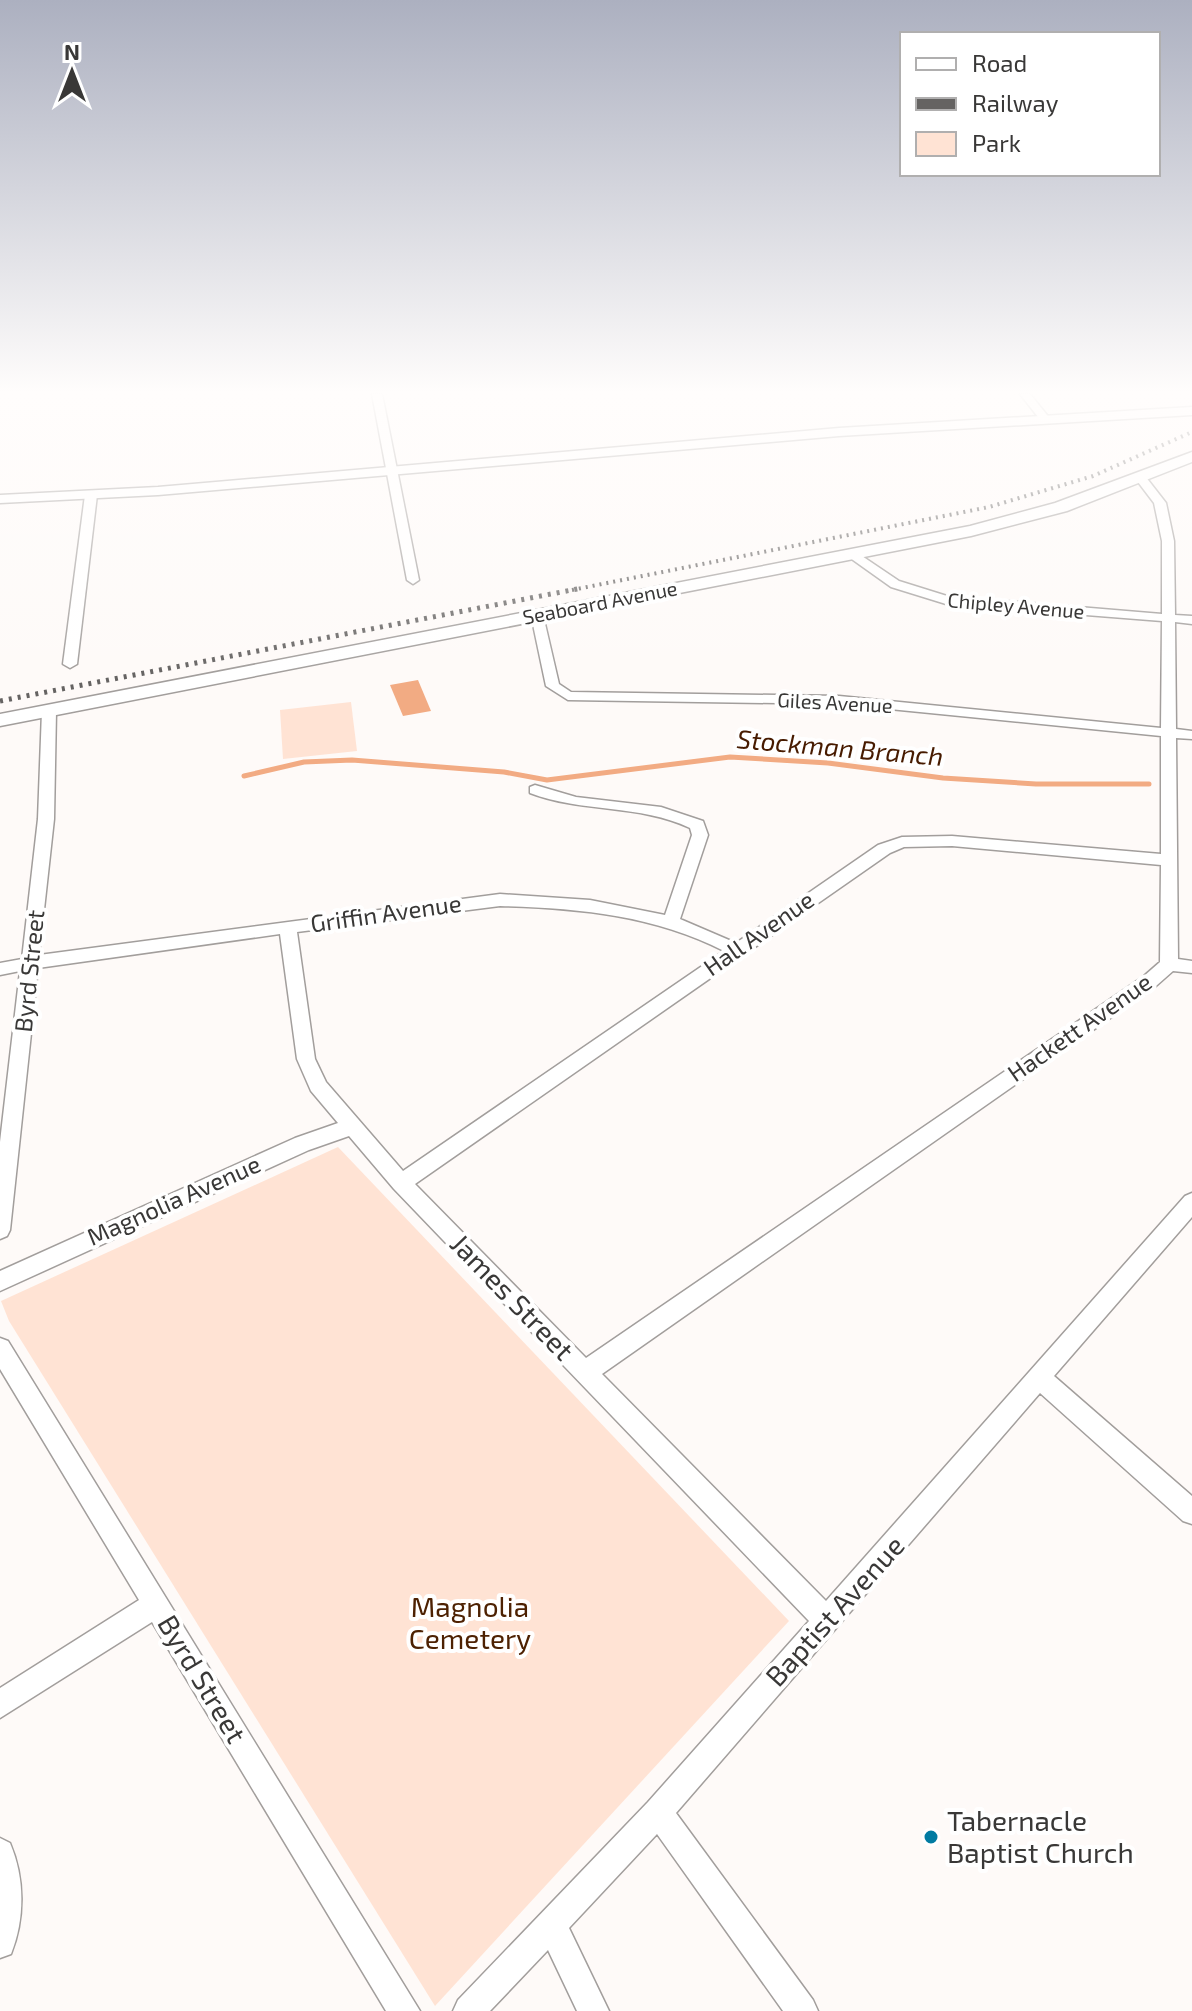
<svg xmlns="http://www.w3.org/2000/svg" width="1192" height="2011" font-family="'Exo 2',sans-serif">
  <rect width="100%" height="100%" fill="#fefaf8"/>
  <g fill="#ffe3d4">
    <polygon points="351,702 357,751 283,759 280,710"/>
    <polygon points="338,1147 789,1621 435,2006 9,1321 1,1301"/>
  </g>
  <polygon fill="#f2ab83" points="418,680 431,711 403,716 390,685"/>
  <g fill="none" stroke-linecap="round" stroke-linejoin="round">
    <polyline stroke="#f2ab83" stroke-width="5" points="244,776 304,762 352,760 504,772 547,780 730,757 828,763 943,778 1036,784 1149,784"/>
    <g stroke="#a29e9c" stroke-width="3">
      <g id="minor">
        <polygon points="372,394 382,394 419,580 413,584 407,580"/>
        <polygon points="1020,394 1030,394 1051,420 1050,422 1042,422"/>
        <path d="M1141 475 1145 476 1166 503 1174 541 1175 615 1192 616V624L1175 622 1176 729 1192 731V739L1176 738 1178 959 1192 961V973L1173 971 1156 986 602 1374 826 1601 1185 1196 1192 1193V1217L1054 1376 1192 1496V1524L1183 1521 1040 1393 676 1813 813 2000 818 2011H783L657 1834 569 1928 609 2011H577L548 1950 490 2011H453L458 2000 648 1802 809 1621 394 1189 349 1136 309 1150 0 1291V1271L295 1138 338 1123 311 1091 297 1059 280 934 38 968 10 1230 7 1236 0 1239V1142L20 971 0 975V963L22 959 38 819 42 711 49 707 56 711 54 819 39 955 500 894 590 900 665 915 692 835 690 828C640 804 582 813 530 793V787L535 785 576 797 661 807 703 821 708 835 680 919 736 943 878 845 902 837 952 836 1161 854V736L839 704 568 700 546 686 531 615 537 611 543 615 559 684 571 692 839 696 1161 728 1162 621 946 604 891 587 846 555 856 552 899 581 947 596 1162 614V541L1154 503 1135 478ZM952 846 1161 865 1160 962 1144 976 586 1358 415 1184 890 853 904 847ZM500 906C577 908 654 915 724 951L403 1171 326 1082 315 1059 297 932Z"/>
        <polygon points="91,492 97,495 77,664 70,668 63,664 85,495"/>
        <polygon points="0,1338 8,1341 420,2011 386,2011 152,1622 0,1718 0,1688 139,1600 0,1369"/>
        <path d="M0 1838 10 1843C25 1878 25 1919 11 1954L0 1958Z"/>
      </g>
    </g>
    <g stroke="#a29e9c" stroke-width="3">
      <polygon id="tertiary" points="1192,407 1192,415 839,436 158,495 0,503 0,495 158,487 839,428"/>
    </g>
    <g stroke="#a29e9c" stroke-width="3">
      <polygon id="secondary" points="1192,452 1192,462 1067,511 971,536 0,726 0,714 970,526 1055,503"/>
    </g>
    <use href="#minor" fill="#fff" fill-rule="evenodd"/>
    <use href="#tertiary" fill="#fff" fill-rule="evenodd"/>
    <use href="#secondary" fill="#fff" fill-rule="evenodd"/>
    <polyline stroke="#656362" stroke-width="4" stroke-dasharray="2 5" stroke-linecap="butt" points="572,590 989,507 1093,476 1192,432"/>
    <polyline stroke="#656362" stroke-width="5" stroke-dasharray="3 6" stroke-linecap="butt" points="0,701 582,588"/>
  </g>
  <linearGradient id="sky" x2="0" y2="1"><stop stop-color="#acb0c0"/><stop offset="0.58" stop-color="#fffdfc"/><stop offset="1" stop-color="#fffdfc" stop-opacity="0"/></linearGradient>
  <rect width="1192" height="676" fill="url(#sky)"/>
  <circle fill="#017ba2" stroke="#fff" stroke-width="3" cx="931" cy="1837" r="8"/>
  <g text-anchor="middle" stroke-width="8" stroke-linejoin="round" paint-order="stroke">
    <g font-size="20" fill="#393837" stroke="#fff">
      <text transform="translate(600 603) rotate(-11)" y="7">Seaboard Avenue</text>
      <text transform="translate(1016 606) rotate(5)" y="7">Chipley Avenue</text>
      <text transform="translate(835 703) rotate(3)" y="7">Giles Avenue</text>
    </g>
    <g font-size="24" fill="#393837" stroke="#fff">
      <text transform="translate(386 914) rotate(-8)" y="8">Griffin Avenue</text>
      <text transform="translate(759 934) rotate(-35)" y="8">Hall Avenue</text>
      <text transform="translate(30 971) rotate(-84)" y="8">Byrd Street</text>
      <text transform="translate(1080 1028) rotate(-35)" y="8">Hackett Avenue</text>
      <text transform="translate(174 1201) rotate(-24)" y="8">Magnolia Avenue</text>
    </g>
    <g font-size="26" font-style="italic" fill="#471b00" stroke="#fff">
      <text transform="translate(840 748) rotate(5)" y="9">Stockman Branch</text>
    </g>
    <g font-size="28" fill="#393837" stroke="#fff">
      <text transform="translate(512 1297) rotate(46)" y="10">James Street</text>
      <text transform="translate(835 1611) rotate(-48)" y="10">Baptist Avenue</text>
      <text transform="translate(202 1679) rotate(59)" y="10">Byrd Street</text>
    </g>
    <g font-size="28" fill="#4d2102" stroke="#fff">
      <text x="470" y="1617">Magnolia<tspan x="470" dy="32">Cemetery</tspan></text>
    </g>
    <g font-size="28" fill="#393837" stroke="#fff" text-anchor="start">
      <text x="947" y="1831">Tabernacle<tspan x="947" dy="32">Baptist Church</tspan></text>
    </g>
  </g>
  <rect x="900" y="32" width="260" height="144" fill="#ffffff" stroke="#b0afaf" stroke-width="2"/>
  <rect x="916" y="58" width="40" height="12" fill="#ffffff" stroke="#b0afaf" stroke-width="2"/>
  <text x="972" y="72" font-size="24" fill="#393837">Road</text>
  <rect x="916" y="98" width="40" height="12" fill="#656362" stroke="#b0afaf" stroke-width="2"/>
  <text x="972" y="112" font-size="24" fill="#393837">Railway</text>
  <rect x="916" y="132" width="40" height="24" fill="#ffe3d4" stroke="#b0afaf" stroke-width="2"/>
  <text x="972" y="152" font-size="24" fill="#393837">Park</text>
  <g transform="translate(72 72)" stroke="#ffffff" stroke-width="6" paint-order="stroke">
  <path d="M0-6L14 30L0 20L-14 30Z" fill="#393837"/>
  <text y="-12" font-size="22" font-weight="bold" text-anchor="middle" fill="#393837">N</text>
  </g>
</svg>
